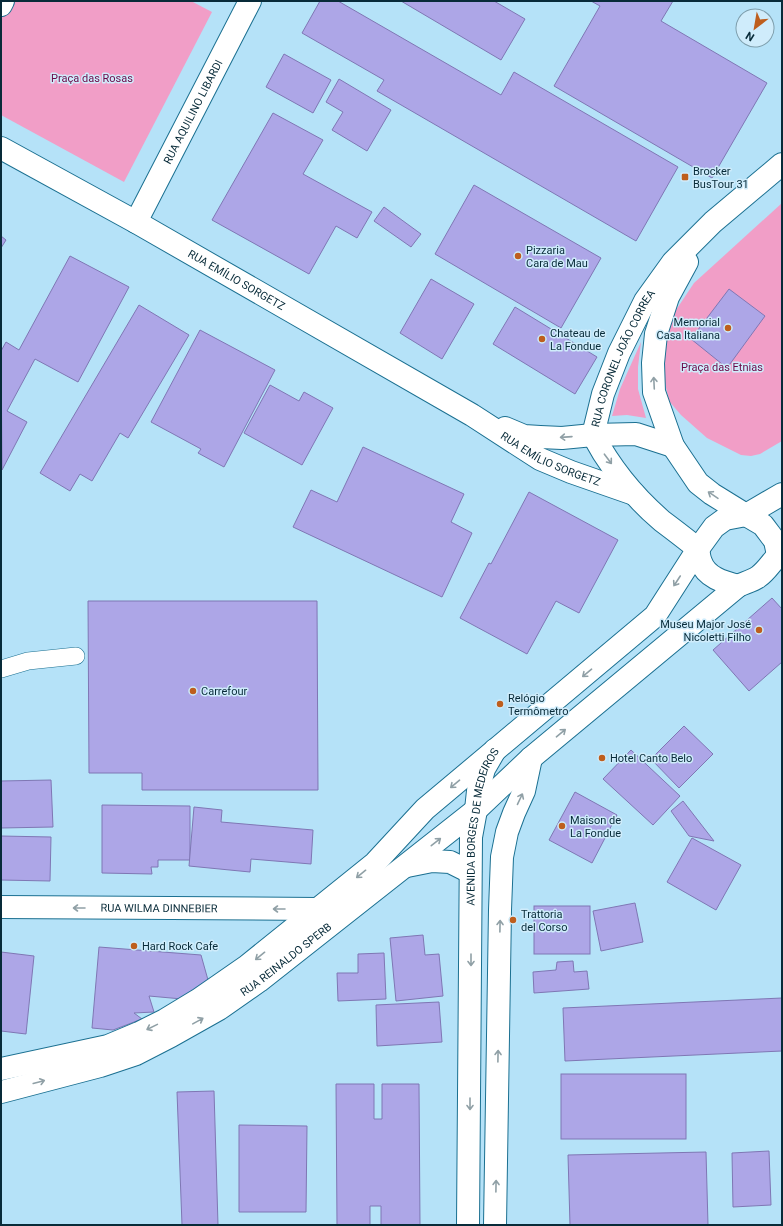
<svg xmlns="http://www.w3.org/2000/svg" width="783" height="1226" font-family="Roboto,sans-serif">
  <rect width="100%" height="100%" fill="#b5e2f8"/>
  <g fill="#f19ec7">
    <polygon points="8,1 191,1 212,12 124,182 1,115 1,14"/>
    <polygon points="782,203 782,441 760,454 751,456 741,455 707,438 681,415 669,401 662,370 663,348 670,319 694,283"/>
    <polygon points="641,342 638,367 638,389 646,418 627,415 612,416 620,389"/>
  </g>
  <g fill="#ada6e7" stroke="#7f77b4">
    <polygon points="320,1 338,1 501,95 514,72 678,167 636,241 377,91 384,80 302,33"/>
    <polygon points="401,1 494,1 525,19 501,60"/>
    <polygon points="591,1 673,1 661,21 767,83 712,178 554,86 600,6"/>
    <polygon points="284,54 331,80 313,113 266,87"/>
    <polygon points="339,79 391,110 367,151 332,130 343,112 326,102"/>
    <polygon points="273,113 323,140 303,174 372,212 357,238 336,226 309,274 212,220"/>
    <polygon points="474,185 601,258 561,328 435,254"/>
    <polygon points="384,207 421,234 411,247 374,221"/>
    <polygon points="1,236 6,240 1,248"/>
    <polygon points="70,256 129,287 78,382 35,359 7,411 27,422 2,470 1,351 6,342 19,350"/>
    <polygon points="431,279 474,304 442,359 400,333"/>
    <polygon points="729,289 765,316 727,368 691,339"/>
    <polygon points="139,305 189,335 128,438 120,433 92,481 80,474 70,491 40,473"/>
    <polygon points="515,307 597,357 575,394 493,344"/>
    <polygon points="200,330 275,370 224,467 198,453 201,449 151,422"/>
    <polygon points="270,385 299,401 304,392 333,408 302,465 244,433"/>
    <polygon points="363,447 464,494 451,522 472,533 442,597 293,527 311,490 337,502"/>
    <polygon points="529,492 618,540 579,613 556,601 527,654 460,618 489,563 491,564"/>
    <polygon points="772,598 782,609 782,662 749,691 713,650"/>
    <polygon points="88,601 317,601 318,790 142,790 142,773 89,773"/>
    <polygon points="684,726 713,754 679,788 651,759"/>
    <polygon points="631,750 680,796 653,825 603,779"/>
    <polygon points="51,780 53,827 1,828 1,781"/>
    <polygon points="575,792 617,815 592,863 549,840"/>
    <polygon points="683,801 714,841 689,836 671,811"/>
    <polygon points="102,805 190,806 190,860 158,860 158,867 151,867 152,874 102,873"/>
    <polygon points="194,807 222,810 221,822 313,830 311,864 251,859 250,872 189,866"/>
    <polygon points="1,836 51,837 50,881 1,880"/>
    <polygon points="692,838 741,865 716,910 667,882"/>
    <polygon points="635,903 643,942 601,951 593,911"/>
    <rect x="534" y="906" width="56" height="48"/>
    <polygon points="423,935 425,955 439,954 443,996 396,1001 390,938"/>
    <polygon points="99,947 201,955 208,980 182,999 149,996 154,1012 134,1013 142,1019 113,1030 92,1028"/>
    <polygon points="1,952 34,956 26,1034 1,1031"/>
    <polygon points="384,953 386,999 338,1001 337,973 358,973 358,954"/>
    <polygon points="573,961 574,972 587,971 589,989 534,993 533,972 556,970 557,962"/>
    <polygon points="782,998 782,1051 565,1061 563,1008"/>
    <polygon points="439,1002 442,1042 377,1046 376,1005"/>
    <rect x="561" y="1074" width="125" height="65"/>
    <polygon points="336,1084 374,1084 374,1119 382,1119 382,1084 419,1084 420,1225 381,1225 381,1206 370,1206 370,1225 337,1225"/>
    <polygon points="214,1091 218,1225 182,1225 177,1092"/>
    <polygon points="239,1125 307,1126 306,1212 239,1212"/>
    <polygon points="769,1151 771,1205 733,1207 732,1153"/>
    <polygon points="706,1152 708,1225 570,1225 568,1155"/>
  </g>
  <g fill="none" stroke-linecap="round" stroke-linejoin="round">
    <g stroke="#1b7091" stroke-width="18">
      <polyline id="service" points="1,669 28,661 76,656"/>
    </g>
    <g stroke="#1b7091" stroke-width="24">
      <g id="minor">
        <polyline points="1,5 3,1"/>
        <path id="s1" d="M1 148 136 222 472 415 540 459 571 472 634 494"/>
        <path id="s2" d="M136 222 250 1"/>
        <polyline points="505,428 524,436 540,437 562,438 593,435 636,434 673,446"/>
        <path id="s3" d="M1 907 318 909"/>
      </g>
    </g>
    <g stroke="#1b7091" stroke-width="24">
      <g id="tertiary">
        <polyline points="687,262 668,297 656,334 653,363 654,392 673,446 698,483 712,494 746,515"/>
        <path id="s4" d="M698 549C686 539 674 530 662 521 634 497 610 467 593 435L603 394 619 353 645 301 673 262 713 222 782 164"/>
      </g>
    </g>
    <g stroke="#1b7091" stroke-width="24">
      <g id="secondary">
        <path id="s5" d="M468 1225 471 837 476 810 478 791 484 769 495 750"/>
        <polyline points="495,1225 500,910 502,857 507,832 514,813 524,791 531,758"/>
      </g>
    </g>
    <g stroke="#1b7091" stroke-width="24">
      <g id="primary">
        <polyline points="746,515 763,525 775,541 778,555"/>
        <path d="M698 549C699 553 699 558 701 562 706 577 723 582 738 586"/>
        <polyline points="407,866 432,861 450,862 470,872"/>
        <polyline points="1,1069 108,1046 139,1033 165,1020 198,1000 247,966 375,863 425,809 655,616 698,549 714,527 725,519 746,515 782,494"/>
        <path id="s6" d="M1 1092 100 1066 136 1054 171 1036 219 1009 259 981 476 810 531 758 738 586C744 583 752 581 758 577 768 570 773 559 782 552"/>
      </g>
    </g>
    <use href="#service" stroke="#fff" stroke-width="17"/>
    <use href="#minor" stroke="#fff" stroke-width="22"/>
    <use href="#tertiary" stroke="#fff" stroke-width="22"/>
    <use href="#secondary" stroke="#fff" stroke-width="22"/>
    <use href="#primary" stroke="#fff" stroke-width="22"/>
  </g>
  <defs><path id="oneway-shaft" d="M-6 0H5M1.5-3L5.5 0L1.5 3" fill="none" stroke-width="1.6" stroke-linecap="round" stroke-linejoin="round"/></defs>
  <g stroke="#90a0a6">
    <use href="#oneway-shaft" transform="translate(654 383) rotate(-93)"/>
    <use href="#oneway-shaft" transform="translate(566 437) rotate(176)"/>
    <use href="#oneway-shaft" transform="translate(608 459) rotate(53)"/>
    <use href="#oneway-shaft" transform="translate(713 495) rotate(-146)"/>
    <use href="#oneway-shaft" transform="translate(677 581) rotate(123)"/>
    <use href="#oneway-shaft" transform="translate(587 673) rotate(140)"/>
    <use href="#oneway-shaft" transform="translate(561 733) rotate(-40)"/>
    <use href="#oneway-shaft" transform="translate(455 784) rotate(140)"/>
    <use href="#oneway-shaft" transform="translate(520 799) rotate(-65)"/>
    <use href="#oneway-shaft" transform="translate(436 842) rotate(-38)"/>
    <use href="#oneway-shaft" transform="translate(361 874) rotate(141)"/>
    <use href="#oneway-shaft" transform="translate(79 908) rotate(-180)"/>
    <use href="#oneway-shaft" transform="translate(279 909) rotate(-180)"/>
    <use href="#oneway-shaft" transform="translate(500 926) rotate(-89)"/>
    <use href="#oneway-shaft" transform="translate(260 956) rotate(141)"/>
    <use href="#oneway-shaft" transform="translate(471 960) rotate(90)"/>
    <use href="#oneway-shaft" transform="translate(198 1021) rotate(-29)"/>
    <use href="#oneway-shaft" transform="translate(152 1027) rotate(154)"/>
    <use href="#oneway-shaft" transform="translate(498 1056) rotate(-89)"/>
    <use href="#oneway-shaft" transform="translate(39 1082) rotate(-15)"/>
    <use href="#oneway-shaft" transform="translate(470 1104) rotate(90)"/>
    <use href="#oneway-shaft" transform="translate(496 1186) rotate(-89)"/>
  </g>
  <g fill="#be5e1d" stroke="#cfecfb" stroke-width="1.5">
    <rect x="681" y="173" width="8" height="8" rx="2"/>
    <circle cx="518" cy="256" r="4"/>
    <circle cx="728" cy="328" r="4"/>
    <circle cx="542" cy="339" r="4"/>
    <circle cx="759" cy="630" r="4"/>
    <circle cx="193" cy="691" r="4"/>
    <circle cx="500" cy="704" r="4"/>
    <circle cx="602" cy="758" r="4"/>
    <circle cx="562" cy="826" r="4"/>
    <circle cx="513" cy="920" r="4"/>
    <circle cx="134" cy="946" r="4"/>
  </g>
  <g text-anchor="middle" stroke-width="3" stroke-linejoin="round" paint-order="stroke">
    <g font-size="11" fill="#6c0847" stroke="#cfecfb">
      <text x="92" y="82">Praça das Rosas</text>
      <text x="722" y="371">Praça das Etnias</text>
    </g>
    <g font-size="11" fill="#082b39" stroke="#cfecfb">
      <text dy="4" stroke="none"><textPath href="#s2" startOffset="124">RUA AQUILINO LIBARDI</textPath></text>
      <text dy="4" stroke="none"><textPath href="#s1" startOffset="270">RUA EMÍLIO SORGETZ</textPath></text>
      <text dy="4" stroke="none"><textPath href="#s4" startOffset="239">RUA CORONEL JOÃO CORREA</textPath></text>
      <text dy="4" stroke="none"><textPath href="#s1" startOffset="632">RUA EMÍLIO SORGETZ</textPath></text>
      <text dy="4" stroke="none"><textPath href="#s5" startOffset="400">AVENIDA BORGES DE MEDEIROS</textPath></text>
      <text dy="4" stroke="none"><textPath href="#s3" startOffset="158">RUA WILMA DINNEBIER</textPath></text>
      <text dy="4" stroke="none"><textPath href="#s6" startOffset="318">RUA REINALDO SPERB</textPath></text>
    </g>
    <g font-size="11" fill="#082b39" stroke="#cfecfb" text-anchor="start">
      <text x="693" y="175">Brocker<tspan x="693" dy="13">BusTour 31</tspan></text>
      <text x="526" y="254">Pizzaria<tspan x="526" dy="13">Cara de Mau</tspan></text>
      <text x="720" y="326" text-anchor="end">Memorial<tspan x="720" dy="13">Casa Italiana</tspan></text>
      <text x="550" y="337">Chateau de<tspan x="550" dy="13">La Fondue</tspan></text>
      <text x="751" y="628" text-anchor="end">Museu Major José<tspan x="751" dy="13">Nicoletti Filho</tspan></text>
      <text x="201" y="695">Carrefour</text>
      <text x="508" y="702">Relógio<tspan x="508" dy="13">Termômetro</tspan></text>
      <text x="610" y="762">Hotel Canto Belo</text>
      <text x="570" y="824">Maison de<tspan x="570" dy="13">La Fondue</tspan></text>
      <text x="521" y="918">Trattoria<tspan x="521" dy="13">del Corso</tspan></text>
      <text x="142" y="950">Hard Rock Cafe</text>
    </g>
  </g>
  <rect width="783" height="1226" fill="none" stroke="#082b39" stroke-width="4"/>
  <g transform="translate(755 28) rotate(211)"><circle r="19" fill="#cfecfb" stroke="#7f9fad"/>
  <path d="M0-3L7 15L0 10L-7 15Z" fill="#be5e1d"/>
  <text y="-6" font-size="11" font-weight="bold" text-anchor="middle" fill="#082b39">N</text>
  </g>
</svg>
